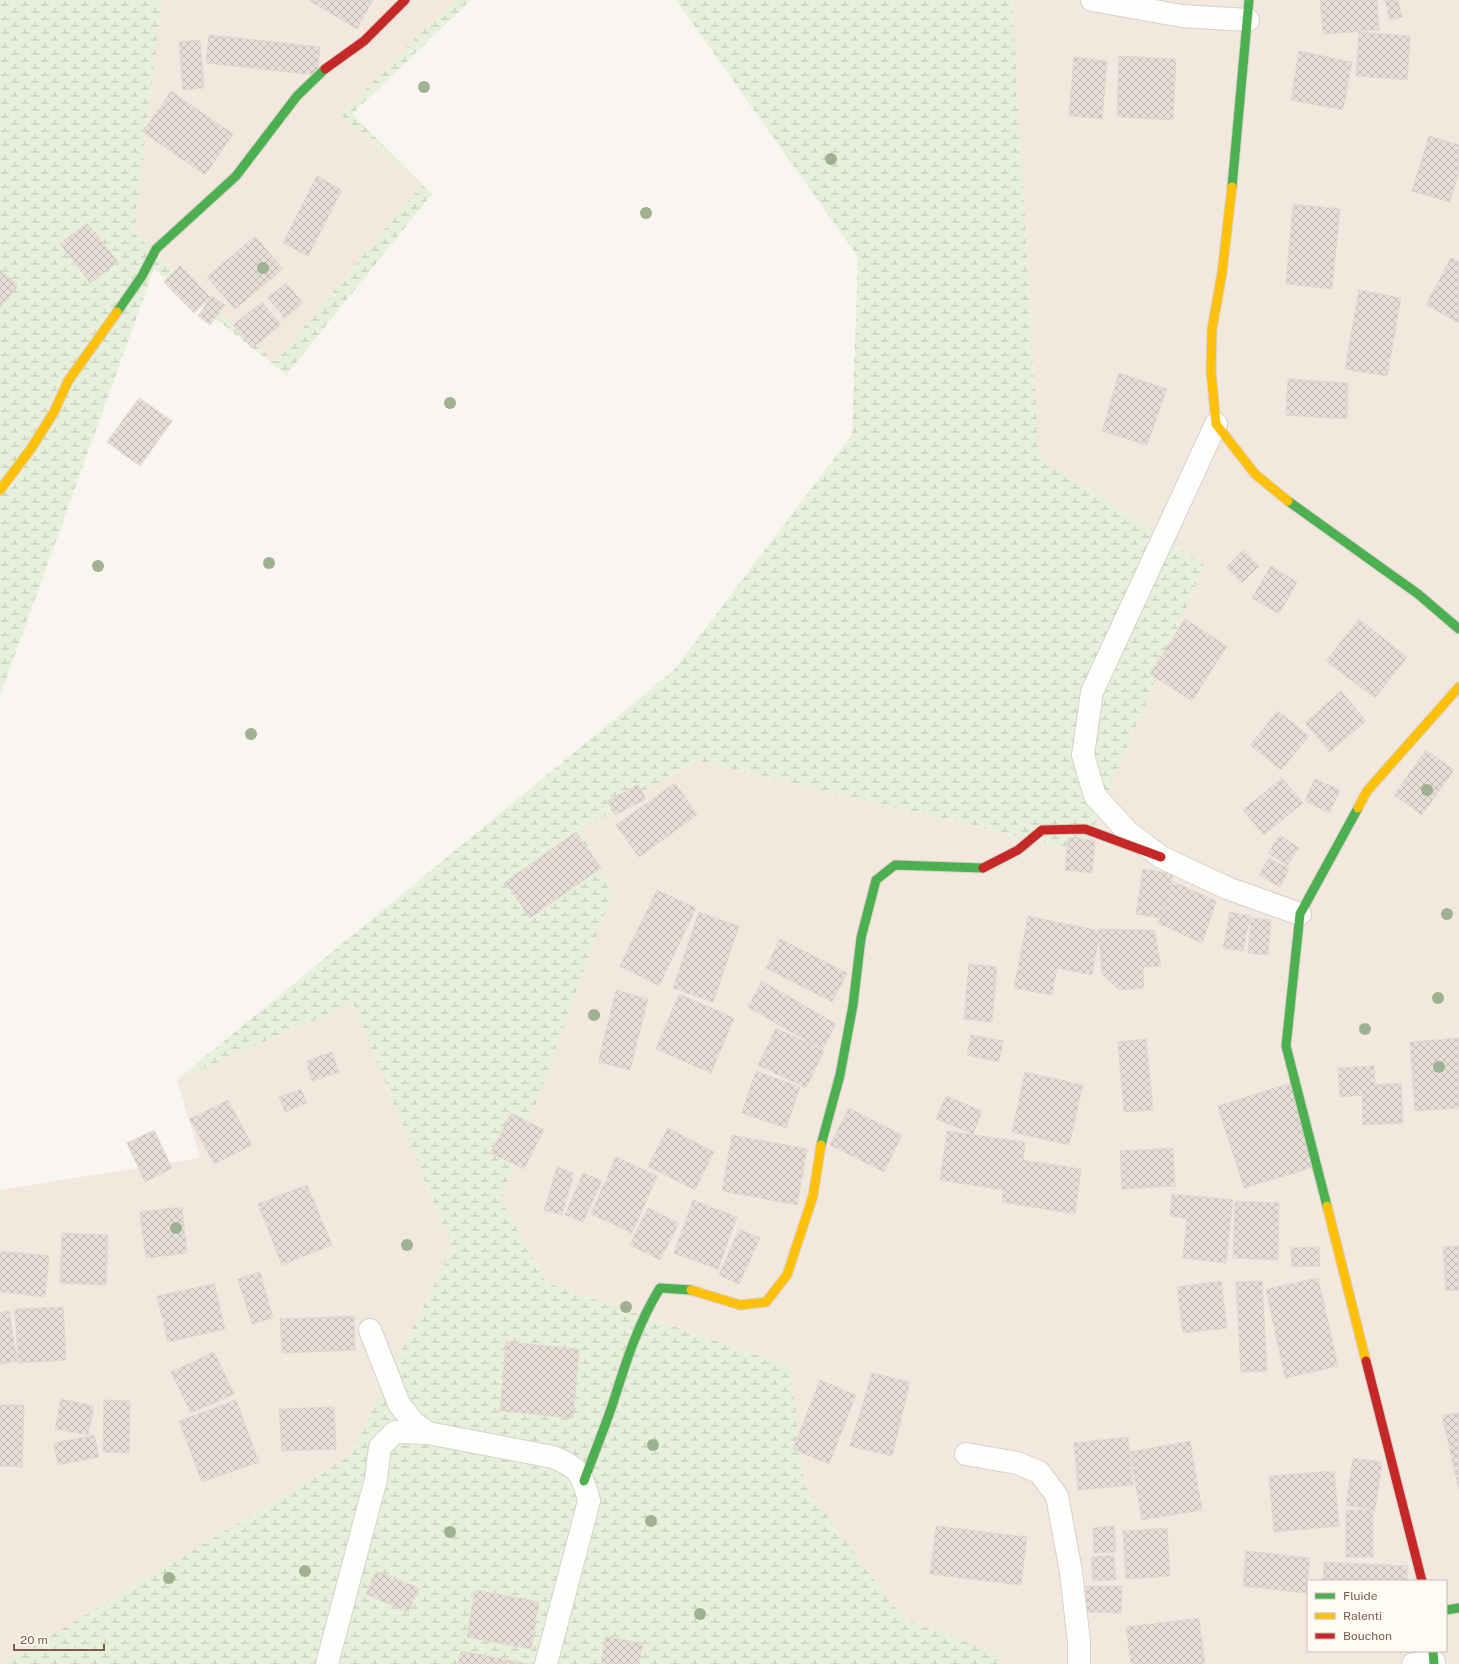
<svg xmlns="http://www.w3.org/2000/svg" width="1459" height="1664" font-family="'Public Sans',sans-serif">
  <defs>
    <pattern id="wetland-marsh" width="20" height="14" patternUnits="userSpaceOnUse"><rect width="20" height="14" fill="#e7f0db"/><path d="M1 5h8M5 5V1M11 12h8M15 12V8" fill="none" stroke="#c0c6b4"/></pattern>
    <pattern id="building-cross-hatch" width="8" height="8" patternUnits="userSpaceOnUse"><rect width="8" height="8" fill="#e6ded7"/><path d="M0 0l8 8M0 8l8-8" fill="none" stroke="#bfb7b1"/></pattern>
  </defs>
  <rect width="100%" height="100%" fill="#f9f5f0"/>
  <g fill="#f2e8de" fill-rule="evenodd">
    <polygon points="162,0 453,0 340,115 422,184 275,362 134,233"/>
    <path d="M1012 0H1459V1664H997L1001 1655 903 1618 804 1487 790 1366 547 1283 501 1200 612 894 580 830 696 760 1082 852 1204 565 1039 457ZM1308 1581H1446V1651H1308Z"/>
    <polygon points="353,1003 452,1248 349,1456 4,1664 0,1664 0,1190 200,1158 177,1080"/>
  </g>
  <g fill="url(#wetland-marsh)">
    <polygon points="0,0 162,0 134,233 275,362 422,184 340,115 453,0 471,0 352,114 432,194 286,375 154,269 0,696"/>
    <polygon points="676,0 1012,0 1039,457 1204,565 1083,852 695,760 581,830 612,894 501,1200 547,1283 790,1366 805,1487 903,1618 1001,1655 997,1664 4,1664 349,1456 452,1248 353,1003 177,1080 674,670 852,435 858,257"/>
  </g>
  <g fill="url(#building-cross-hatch)" stroke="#e2d8d2">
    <polygon points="308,0 373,0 357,29"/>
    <polygon points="1320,0 1377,0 1379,30 1323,34"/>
    <polygon points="1385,0 1398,0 1402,17 1390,20"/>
    <polygon points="1359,32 1410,36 1407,80 1356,76"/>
    <polygon points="209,35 320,47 317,75 206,63"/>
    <polygon points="200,40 204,88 183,90 179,42"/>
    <polygon points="1299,51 1352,62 1343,110 1291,100"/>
    <polygon points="1119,56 1176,59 1173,120 1117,117"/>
    <polygon points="1074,57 1107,61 1102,119 1069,116"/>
    <polygon points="171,91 233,134 205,175 143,132"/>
    <polygon points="1429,136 1459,145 1459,170 1450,202 1412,191"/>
    <polygon points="317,176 342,190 308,256 283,243"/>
    <polygon points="1293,204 1340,209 1332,289 1286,284"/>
    <polygon points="87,223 118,262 90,283 60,244"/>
    <polygon points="255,236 283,269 235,309 207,277"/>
    <polygon points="1451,258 1459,262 1459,323 1426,305"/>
    <polygon points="180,266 210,297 194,313 164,282"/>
    <polygon points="0,270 18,285 0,308"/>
    <polygon points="286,283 303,303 285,318 268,298"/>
    <polygon points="1359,290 1401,298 1387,376 1345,369"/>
    <polygon points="212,296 225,305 210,325 198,316"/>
    <polygon points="262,302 281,325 252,348 233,325"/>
    <polygon points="1119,373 1167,389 1147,445 1102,431"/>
    <polygon points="1288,379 1348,383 1347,419 1286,415"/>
    <polygon points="139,398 172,421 140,466 107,442"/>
    <polygon points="1243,550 1259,566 1242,583 1226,567"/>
    <polygon points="1271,566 1297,582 1279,614 1252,598"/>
    <polygon points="1185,619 1227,646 1192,701 1150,674"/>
    <polygon points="1359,619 1407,657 1375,698 1326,661"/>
    <polygon points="1341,691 1366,721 1330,752 1305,723"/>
    <polygon points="1278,711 1309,736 1281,770 1250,745"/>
    <polygon points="1426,750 1454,770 1422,815 1394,795"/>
    <polygon points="1282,778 1303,803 1264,835 1243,810"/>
    <polygon points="1315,779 1340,790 1329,813 1305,801"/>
    <polygon points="675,783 697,815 639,857 616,825"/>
    <polygon points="638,785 646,799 615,815 608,801"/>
    <polygon points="576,832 601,868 530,918 505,882"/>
    <polygon points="1280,835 1299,848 1287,866 1268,853"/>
    <polygon points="1068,838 1095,840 1092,873 1065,870"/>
    <polygon points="1269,858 1289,869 1280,887 1259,875"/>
    <polygon points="1143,869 1173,874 1166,919 1136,914"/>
    <polygon points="1174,882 1216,901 1202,943 1158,923"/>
    <polygon points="657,890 696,908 659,986 620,966"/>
    <polygon points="699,912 739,926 713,1002 673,988"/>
    <polygon points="1230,912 1250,916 1243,951 1223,948"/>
    <polygon points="1028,916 1100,931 1092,975 1057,968 1052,995 1014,988"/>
    <polygon points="1251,918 1271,920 1268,955 1248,953"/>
    <polygon points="1098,929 1154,930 1161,966 1143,967 1144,988 1119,990 1102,974"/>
    <polygon points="780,939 847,973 832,1002 766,968"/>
    <polygon points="969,964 997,967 992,1022 964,1019"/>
    <polygon points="762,981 836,1024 822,1050 748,1007"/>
    <polygon points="616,990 648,999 630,1070 598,1062"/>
    <polygon points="679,994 734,1018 711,1073 656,1049"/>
    <polygon points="776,1028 824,1051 806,1088 758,1065"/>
    <polygon points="971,1035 1003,1041 999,1062 967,1055"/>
    <polygon points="1459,1038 1459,1108 1415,1111 1410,1042"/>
    <polygon points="1146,1039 1153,1110 1124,1112 1118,1042"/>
    <polygon points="332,1052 339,1072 312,1081 306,1061"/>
    <polygon points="1374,1066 1375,1085 1401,1083 1403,1123 1363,1125 1362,1095 1340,1097 1338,1068"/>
    <polygon points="756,1071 800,1087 786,1128 742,1113"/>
    <polygon points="1025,1072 1083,1085 1069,1145 1012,1132"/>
    <polygon points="1291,1083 1317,1166 1244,1188 1218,1106"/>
    <polygon points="301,1089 307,1103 285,1112 279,1097"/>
    <polygon points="946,1096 982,1111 973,1134 936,1119"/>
    <polygon points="228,1100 252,1145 214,1164 190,1119"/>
    <polygon points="849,1108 902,1135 884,1172 830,1145"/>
    <polygon points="511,1113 544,1130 524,1169 491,1153"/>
    <polygon points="668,1128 714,1152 695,1190 648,1166"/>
    <polygon points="154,1130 172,1168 145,1182 127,1143"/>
    <polygon points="947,1131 1025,1142 1023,1160 1081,1169 1075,1214 1002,1202 1003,1190 940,1180"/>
    <polygon points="732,1135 807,1149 797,1205 722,1191"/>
    <polygon points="1173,1148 1175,1186 1122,1189 1120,1151"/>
    <polygon points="616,1157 657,1176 632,1233 591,1214"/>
    <polygon points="557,1167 574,1173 562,1215 544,1210"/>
    <polygon points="583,1173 602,1181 583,1222 565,1215"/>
    <polygon points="307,1185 332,1245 282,1265 258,1204"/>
    <polygon points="1172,1194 1233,1200 1226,1263 1183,1258 1187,1218 1170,1216"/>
    <polygon points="693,1200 737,1217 718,1269 674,1253"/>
    <polygon points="1235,1201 1279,1203 1278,1260 1233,1258"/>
    <polygon points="182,1207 187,1253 146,1258 140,1212"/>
    <polygon points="648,1208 679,1223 660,1260 630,1245"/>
    <polygon points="739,1229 760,1238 739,1284 719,1275"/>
    <polygon points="62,1233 108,1235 106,1285 60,1283"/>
    <polygon points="1459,1246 1459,1290 1446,1291 1443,1247"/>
    <polygon points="1319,1247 1320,1266 1292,1267 1291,1248"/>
    <polygon points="0,1251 49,1256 45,1297 0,1292"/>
    <polygon points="260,1272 273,1318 252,1324 238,1279"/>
    <polygon points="1318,1278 1338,1366 1285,1378 1266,1289"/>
    <polygon points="1221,1281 1227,1328 1183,1333 1177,1287"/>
    <polygon points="1262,1281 1267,1371 1241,1372 1236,1282"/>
    <polygon points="214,1284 225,1329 168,1342 157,1296"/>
    <polygon points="63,1307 66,1360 18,1363 15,1309"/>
    <polygon points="9,1311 17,1361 0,1364 0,1313"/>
    <polygon points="354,1316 355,1350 282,1353 280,1319"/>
    <polygon points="506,1342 579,1349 573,1418 500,1411"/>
    <polygon points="214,1352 234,1394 191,1413 171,1372"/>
    <polygon points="872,1373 910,1382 892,1456 850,1446"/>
    <polygon points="820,1380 856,1395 829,1464 793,1449"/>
    <polygon points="61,1399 94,1406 88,1435 55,1429"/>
    <polygon points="104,1400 130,1401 129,1453 103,1452"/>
    <polygon points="236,1400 259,1462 202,1482 179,1421"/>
    <polygon points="0,1405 24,1405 22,1467 0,1466"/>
    <polygon points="334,1407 336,1449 282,1451 279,1409"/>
    <polygon points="1459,1412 1459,1490 1442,1416"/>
    <polygon points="94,1435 99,1457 58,1465 54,1443"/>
    <polygon points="1128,1437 1133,1485 1078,1490 1074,1443"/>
    <polygon points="1190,1441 1202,1510 1142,1520 1130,1452"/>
    <polygon points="1353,1458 1382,1462 1375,1510 1346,1505"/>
    <polygon points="1334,1471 1339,1526 1274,1532 1269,1476"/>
    <rect x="1346" y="1510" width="27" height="47"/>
    <polygon points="936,1526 1027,1537 1021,1585 930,1574"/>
    <polygon points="1114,1526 1116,1552 1094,1553 1093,1528"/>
    <polygon points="1167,1528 1170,1576 1126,1579 1123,1531"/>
    <polygon points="1246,1551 1310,1558 1306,1593 1243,1586"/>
    <polygon points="1114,1555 1116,1580 1093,1581 1091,1557"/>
    <polygon points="1324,1562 1407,1566 1407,1581 1323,1581"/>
    <polygon points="376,1571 419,1588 408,1612 366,1594"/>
    <polygon points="1086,1586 1122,1586 1121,1613 1086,1612"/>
    <polygon points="475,1590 539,1602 531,1649 467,1637"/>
    <polygon points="1199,1618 1205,1664 1131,1664 1126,1627"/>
    <polygon points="605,1637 643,1643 639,1664 601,1664"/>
    <polygon points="461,1651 528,1664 458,1664"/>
  </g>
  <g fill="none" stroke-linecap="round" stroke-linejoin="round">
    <g stroke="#d7d1cb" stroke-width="24">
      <g id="street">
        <polyline points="1092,0 1182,16 1248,20"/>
        <polyline points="1216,424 1092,692 1083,755 1095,796 1127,831 1161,857 1227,888 1300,914"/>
        <path d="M370 1330 399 1404 414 1423 428 1433 553 1457C579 1467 583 1475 589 1501L546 1664"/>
        <polyline points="966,1454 1017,1463 1039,1472 1057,1496 1071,1572 1079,1642 1079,1664"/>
        <polyline points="327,1664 376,1479 380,1447 395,1432 428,1433"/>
        <polyline points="1413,1664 1434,1662"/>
      </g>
    </g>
    <g stroke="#d9d2cb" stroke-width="11">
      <g id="fast">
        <polyline points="1232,187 1249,0"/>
        <polyline points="117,312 142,276 156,249 236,176 297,96 325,69"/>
        <polyline points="1288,501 1418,594 1459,629"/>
        <polyline points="821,1145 840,1075 853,1005 861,938 876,880 895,865 983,868"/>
        <polyline points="1327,1206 1286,1046 1300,914 1358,808"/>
        <path d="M584 1481C593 1456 603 1432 612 1406 625 1365 637 1325 660 1288L691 1290"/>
        <polyline points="1446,1610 1459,1608"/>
        <polyline points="1433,1651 1434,1664"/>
      </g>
    </g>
    <g stroke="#d9d2cb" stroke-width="11">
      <g id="slow">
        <polyline points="1232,187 1222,273 1212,329 1211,371 1216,424 1255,474 1288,501"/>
        <polyline points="0,490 30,450 54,412 68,381 117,312"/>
        <polyline points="1358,808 1367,791 1459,687"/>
        <polyline points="1327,1206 1366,1361"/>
        <polyline points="691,1290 740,1305 766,1302 787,1275 813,1196 821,1145"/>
      </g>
    </g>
    <g stroke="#d9d2cb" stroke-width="11">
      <g id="jam">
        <polyline points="325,69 364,41 405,0"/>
        <polyline points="983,868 1018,850 1042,830 1085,829 1161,857"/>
        <polyline points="1366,1361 1422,1581"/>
      </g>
    </g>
    <use href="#street" stroke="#fefefd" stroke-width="22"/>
    <use href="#fast" stroke="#4caf50" stroke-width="9"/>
    <use href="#slow" stroke="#ffc107" stroke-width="9"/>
    <use href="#jam" stroke="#c62828" stroke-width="9"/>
  </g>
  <g fill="#9eb190">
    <circle cx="424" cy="87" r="6"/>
    <circle cx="831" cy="159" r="6"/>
    <circle cx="646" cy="213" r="6"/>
    <circle cx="263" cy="268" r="6"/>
    <circle cx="450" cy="403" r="6"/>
    <circle cx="269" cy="563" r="6"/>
    <circle cx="98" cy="566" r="6"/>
    <circle cx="251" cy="734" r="6"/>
    <circle cx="1427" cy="790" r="6"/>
    <circle cx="1447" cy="914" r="6"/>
    <circle cx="1438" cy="998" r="6"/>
    <circle cx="594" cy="1015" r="6"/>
    <circle cx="1365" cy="1029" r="6"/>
    <circle cx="1439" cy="1067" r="6"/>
    <circle cx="176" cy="1228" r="6"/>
    <circle cx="407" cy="1245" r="6"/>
    <circle cx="626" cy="1307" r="6"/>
    <circle cx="653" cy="1445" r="6"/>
    <circle cx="651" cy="1521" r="6"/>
    <circle cx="450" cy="1532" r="6"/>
    <circle cx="305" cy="1571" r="6"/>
    <circle cx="169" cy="1578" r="6"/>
    <circle cx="700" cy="1614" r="6"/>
  </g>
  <rect x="1307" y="1580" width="140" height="72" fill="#fffaf3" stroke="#cabbb1"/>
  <rect x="1315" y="1593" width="20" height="6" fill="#4caf50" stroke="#cabbb1"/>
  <text x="1343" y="1600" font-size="12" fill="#7a5c4d">Fluide</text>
  <rect x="1315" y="1613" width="20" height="6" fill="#ffc107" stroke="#cabbb1"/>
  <text x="1343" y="1620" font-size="12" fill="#7a5c4d">Ralenti</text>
  <rect x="1315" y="1633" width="20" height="6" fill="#c62828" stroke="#cabbb1"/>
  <text x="1343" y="1640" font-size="12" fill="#7a5c4d">Bouchon</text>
  <path d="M14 1644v6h90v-6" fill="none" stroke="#7a5c4d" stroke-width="2"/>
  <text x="20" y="1644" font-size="12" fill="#7a5c4d" stroke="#fffaf3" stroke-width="3" paint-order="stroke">20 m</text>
</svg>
